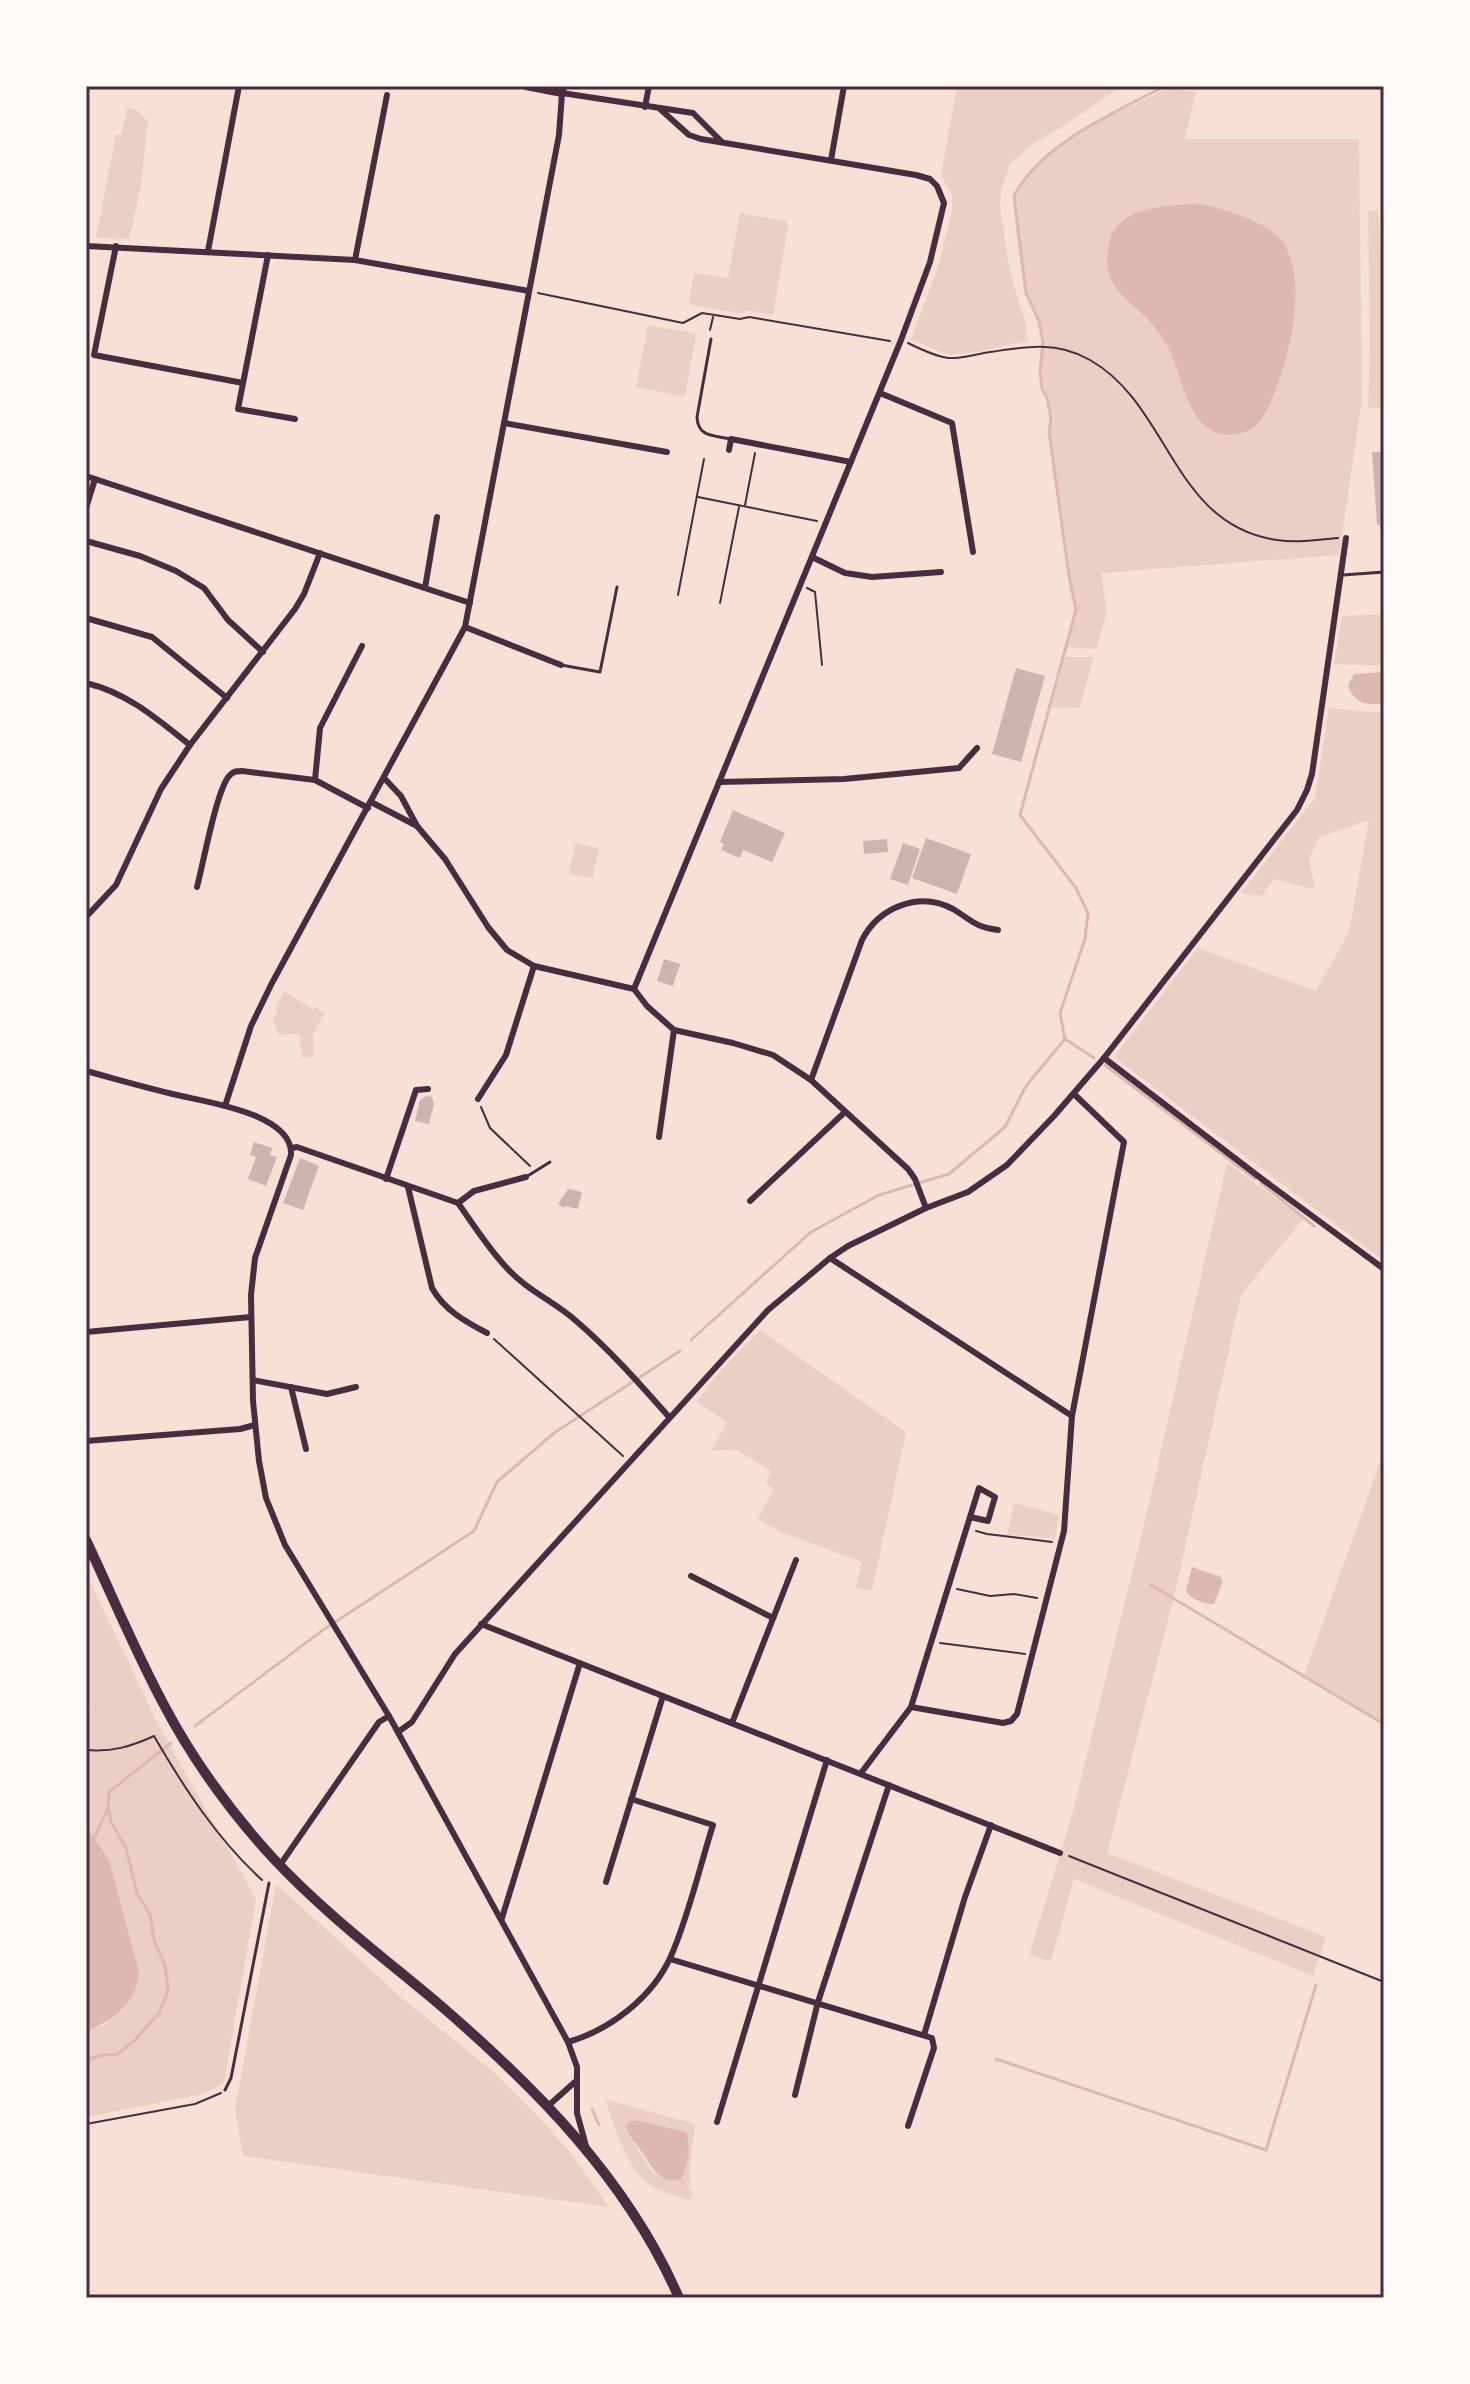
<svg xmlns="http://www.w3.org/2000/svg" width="1470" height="2384" font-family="'Crimson Pro',serif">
  <rect width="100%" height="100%" fill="#f7e1d7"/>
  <g fill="#ebcfc5" fill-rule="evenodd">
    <polygon points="957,86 1122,86 1062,127 1034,143 1010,164 1001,191 1000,208 1010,272 1026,325 1028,341 976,352 950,355 911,340 939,263 952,211 952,195 941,176"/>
    <path d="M1168 88 1196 92 1185 139H1359L1362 400 1339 555 1101 573 1107 613 1096 649 1066 647 1076 611 1069 576 1049 432C1052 412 1044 398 1041 378 1039 366 1044 354 1043 341 1040 324 1034 310 1027 295 1021 280 1013 213 1014 196 1042 141 1116 115 1168 88Z"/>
    <polygon points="127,107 137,110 148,122 141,186 129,239 96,238 116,135 121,135"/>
    <polygon points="1378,210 1384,321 1384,407 1368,408 1370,342 1368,211"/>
    <polygon points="740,213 786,221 788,225 773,315 745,310 742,314 692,305 689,301 694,273 728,278"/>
    <polygon points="648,325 694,333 696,336 685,397 636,387"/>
    <polygon points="1384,614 1384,666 1334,664 1342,616"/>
    <polygon points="1065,657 1094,657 1080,707 1051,708"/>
    <polygon points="1329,708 1384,713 1384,1261 1114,1057 1198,948 1316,991 1349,932 1369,820 1319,837 1309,859 1315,886 1313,889 1274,879 1262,896 1241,893 1315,798"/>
    <polygon points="575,843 599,848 593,878 569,874"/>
    <polygon points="284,991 313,1009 315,1007 325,1013 313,1034 313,1057 302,1058 300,1034 279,1035 273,1020 278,1010 275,1008"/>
    <polygon points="1227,1163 1304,1218 1241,1295 1174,1597 1107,1853 1326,1937 1313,1976 1074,1879 1051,1961 1029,1955 1073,1812 1143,1529"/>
    <polygon points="760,1330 906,1432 872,1591 856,1588 862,1562 781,1532 757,1519 774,1489 766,1483 771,1471 737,1450 711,1451 727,1422 696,1402 716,1376"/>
    <polygon points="1384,1451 1384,1723 1304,1675"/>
    <polygon points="1014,1503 1059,1515 1055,1538 1007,1535"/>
    <polygon points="86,1573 157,1722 256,1899 224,2083 203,2094 86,2117 86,2032 108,2023 109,1860 86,1825 86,1711 91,1708 86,1695"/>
    <polygon points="276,1884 401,1997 496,2074 535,2113 570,2152 609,2207 243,2156 235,2109"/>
    <path d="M605 2099 695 2124 689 2174 691 2179 688 2187 693 2193 689 2200C677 2196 664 2193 653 2187 627 2172 614 2125 605 2099ZM636 2120 686 2132C691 2146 689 2167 681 2178L670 2181 653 2173 627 2132 626 2124Z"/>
  </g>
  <g fill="#dcb8b0">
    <path d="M1202 204C1225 210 1268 222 1283 242 1311 283 1286 378 1263 417 1254 433 1231 439 1215 432 1186 419 1182 375 1169 349 1164 341 1158 331 1152 324 1139 308 1120 298 1111 279 1106 270 1107 259 1108 250 1112 205 1168 205 1202 204Z"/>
    <path d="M1384 672V703C1367 706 1353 703 1348 685L1354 674Z"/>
    <path d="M1192 1567 1219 1576 1223 1581 1214 1604C1204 1604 1191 1600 1186 1591Z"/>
    <path d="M86 1825 109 1860 139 1972C136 2004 113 2020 86 2032Z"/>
    <path d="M636 2120 686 2132C691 2146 689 2167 681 2179 659 2186 652 2166 642 2152 636 2143 627 2136 626 2124Z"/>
  </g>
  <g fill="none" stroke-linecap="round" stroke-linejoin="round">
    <g stroke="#dcb8b0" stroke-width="3">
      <polyline points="1065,1039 1094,1058"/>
      <polyline points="1105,1065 1255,1179"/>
      <polyline points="1261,1183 1314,1226"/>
      <path d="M691 1340 811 1232 879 1195 949 1174 1005 1127 1026 1086 1065 1039 1060 1013 1085 939 1088 913 1076 888 1020 815 1076 610 1069 576 1049 432 1051 418 1047 398 1042 389 1040 371 1043 343 1039 321 1026 293 1014 196C1041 143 1115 113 1165 86"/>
      <polyline points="1151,1585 1384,1724"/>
      <polyline points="195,1726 323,1630 474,1531 497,1482 554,1433 680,1351"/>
      <polyline points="86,1845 92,1843 108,1808"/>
      <polyline points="996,2059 1266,2150 1316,1985"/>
      <polyline points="86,2060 103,2055 118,2054 136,2039 159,2013 168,1990 165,1965 154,1940 150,1915 137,1893 126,1848 111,1822 108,1806 109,1792 171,1743"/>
      <polyline points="592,2109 599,2125"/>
    </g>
  </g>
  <g fill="#ccb4b1">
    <polygon points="1372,452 1384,452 1384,532 1381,532 1380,525 1377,525"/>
    <polygon points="1016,668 1045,676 1021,762 992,754"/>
    <polygon points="733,810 785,833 772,862 743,850 740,858 721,850 724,844 720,842"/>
    <polygon points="926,838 971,854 957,894 912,878"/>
    <polygon points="887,839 888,852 864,854 863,841"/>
    <polygon points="903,843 920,849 908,885 890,879"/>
    <polygon points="664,959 680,964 673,986 657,981"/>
    <polygon points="426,1096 432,1097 434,1104 429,1124 415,1121 420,1100"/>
    <polygon points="254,1142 272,1148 270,1155 277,1157 266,1186 248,1179 256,1157 250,1155"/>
    <polygon points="300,1158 319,1166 303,1210 283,1203"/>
    <polygon points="568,1189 582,1192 578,1209 565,1206 564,1208 558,1204"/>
  </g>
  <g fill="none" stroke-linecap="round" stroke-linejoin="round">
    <g stroke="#4a2c40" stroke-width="2">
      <polyline points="538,293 683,323 702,313 740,319 749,317 890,341"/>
      <polyline points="710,330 713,317"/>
      <path d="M908 343C920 349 935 356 948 358 960 359 973 355 984 353 1022 347 1056 340 1090 360 1170 405 1172 525 1277 540 1297 543 1318 540 1338 538"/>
      <polyline points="698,497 817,521"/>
      <polyline points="745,505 755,453"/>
      <polyline points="807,588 815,592 822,665"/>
      <polyline points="678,595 704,459"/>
      <polyline points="720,603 739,507"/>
      <polyline points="481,1107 490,1128 530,1166"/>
      <polyline points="494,1339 623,1456"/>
      <polyline points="976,1531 987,1534 1052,1542"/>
      <polyline points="957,1589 990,1596 1014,1594 1037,1598"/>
      <polyline points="940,1643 1025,1654"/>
      <path d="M86 1750C112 1752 130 1747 154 1736 184 1788 218 1840 262 1880"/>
      <polyline points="1069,1856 1384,1982"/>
      <polyline points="86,2124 195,2104 221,2093"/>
    </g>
    <g stroke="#4a2c40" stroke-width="3">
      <path d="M711 339 697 417C698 438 714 435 731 439"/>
      <polyline points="1343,575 1384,572"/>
      <polyline points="561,665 600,672 617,587"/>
      <polyline points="526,1177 550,1162"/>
      <polyline points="225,2090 231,2078 269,1883"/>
    </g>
    <g stroke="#4a2c40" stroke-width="6">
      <polyline points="645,107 649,86"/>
      <polyline points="831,160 844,86"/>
      <polyline points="86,246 355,260 529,291"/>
      <polyline points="116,246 94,355 243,383"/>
      <polyline points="208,251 239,86"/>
      <polyline points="268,255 238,409 295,419"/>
      <polyline points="355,260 387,95"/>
      <polyline points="880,393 952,423 973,552"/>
      <polyline points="504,423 667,452"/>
      <polyline points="729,450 731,439 851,462"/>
      <polyline points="86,476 470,603"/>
      <polyline points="86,508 95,479"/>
      <polyline points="86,541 140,556 176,571 204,588 228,620 263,652"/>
      <polyline points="812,557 845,573 872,577 941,572"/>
      <polyline points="425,588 437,517"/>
      <polyline points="86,618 152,637 227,698"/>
      <polyline points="465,627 561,665"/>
      <path d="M86 683C128 693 157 719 190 745"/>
      <polyline points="384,778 401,796 417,826 445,859 488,927 507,950 534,966 634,989 647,1006 674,1030 733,1043 773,1055 811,1080 908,1169 915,1179 926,1208"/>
      <polyline points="315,780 320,728 362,646"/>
      <polyline points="719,782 844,779 959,768 977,748"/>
      <polyline points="371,802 417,826"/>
      <path d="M197 887C203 865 217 787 230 775 234 771 237 771 242 771L315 780 368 808"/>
      <polyline points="86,917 116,885 161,789 190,745 295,609 304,594 320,553"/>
      <polyline points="634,989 901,340 930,262 944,203 937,186 930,179 916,175 701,139 689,135 660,109"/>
      <polyline points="1104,1058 1258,1176 1384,1269"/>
      <path d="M86 1071C116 1079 147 1088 177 1095 206 1102 294 1114 291 1155L255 1258 251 1295 253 1401 259 1461 266 1498 285 1545 389 1716 568 2042 577 2067V2113L586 2146"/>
      <path d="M811 1080 862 940C879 907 919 891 953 909 973 921 973 926 998 930"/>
      <polyline points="478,1099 506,1055 534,966"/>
      <polyline points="225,1106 251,1026 272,983 465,627 559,135 562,93 693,113 721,141"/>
      <polyline points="659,1137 674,1030"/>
      <polyline points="292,1148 297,1147 458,1203"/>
      <polyline points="386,1179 416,1090 428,1089"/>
      <path d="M408 1187 432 1288C444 1310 466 1322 487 1333"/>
      <polyline points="750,1201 845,1112"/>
      <path d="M458 1203C473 1224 488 1248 506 1267 525 1289 553 1301 575 1320 609 1349 639 1383 669 1417"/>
      <polyline points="458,1203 474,1191 526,1177"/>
      <polyline points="830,1258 1072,1416"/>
      <polyline points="86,1332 251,1317"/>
      <polyline points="253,1380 327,1394 356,1387"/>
      <polyline points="291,1387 306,1449"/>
      <polyline points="86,1441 240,1429 255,1425"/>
      <polyline points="691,1576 773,1618"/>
      <polyline points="481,1624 1060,1853"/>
      <polyline points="911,1707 1003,1723 1011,1721 1017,1714 1064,1531 1072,1416 1124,1142 1074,1094"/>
      <polyline points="732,1723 796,1560"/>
      <polyline points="398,1732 412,1722 455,1654 768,1310 830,1258 848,1246 926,1208 968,1192 1007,1165 1054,1116 1104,1058 1297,810 1307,790 1312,774 1346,538"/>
      <polyline points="861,1773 911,1707 979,1488 995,1497 988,1521 970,1517"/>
      <polyline points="280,1865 379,1722 389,1716"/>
      <polyline points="606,1882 663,1696"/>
      <polyline points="502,1918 580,1663"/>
      <polyline points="670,1959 932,2038 934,2048 908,2126"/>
      <polyline points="924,2035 965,1897 991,1825"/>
      <path d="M568 2042C610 2030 653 1997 671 1956 688 1918 700 1866 713 1825L631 1799"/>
      <polyline points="795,2095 818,2002 889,1785"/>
      <polyline points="548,2106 576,2081"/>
      <polyline points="717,2122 827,1760"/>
    </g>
    <polyline stroke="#4a2c40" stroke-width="8" points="526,86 562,93 563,86"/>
    <path stroke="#4a2c40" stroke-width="10" d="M86 1540C112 1595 135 1651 164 1705 193 1760 230 1811 272 1857 323 1912 383 1957 440 2005 536 2088 628 2180 679 2298"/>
  </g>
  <rect width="1470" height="2384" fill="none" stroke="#fffaf5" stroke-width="176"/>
  <rect x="88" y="88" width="1294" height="2208" fill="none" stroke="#4a2c40" stroke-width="3"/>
</svg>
